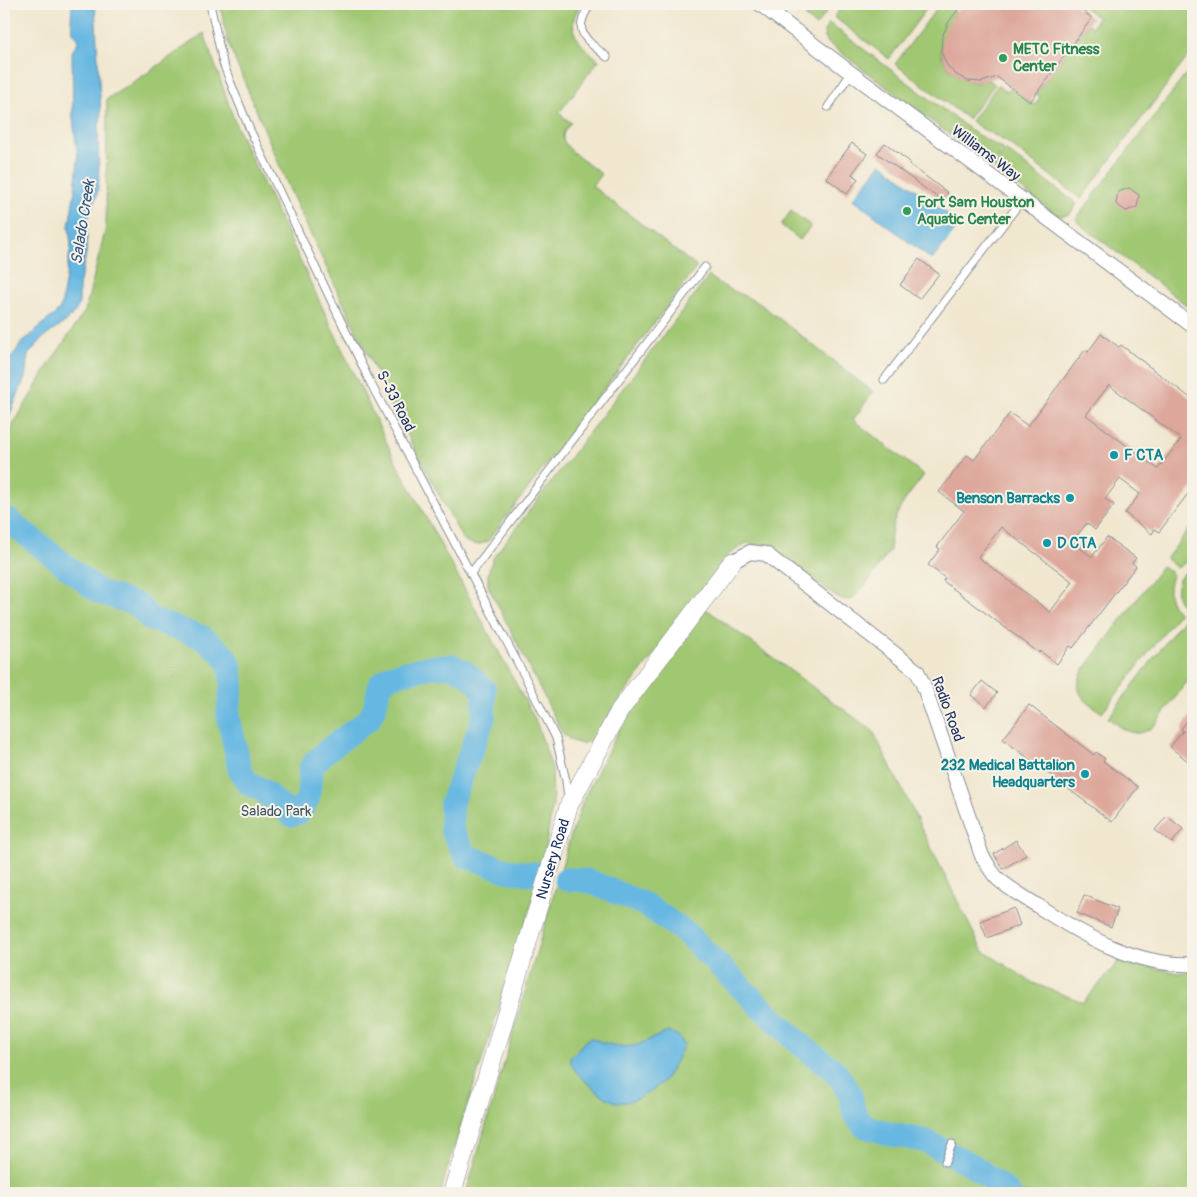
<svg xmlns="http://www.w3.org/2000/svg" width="1197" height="1197" font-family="Pangolin,sans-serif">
  <rect width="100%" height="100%" fill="#f7f3e8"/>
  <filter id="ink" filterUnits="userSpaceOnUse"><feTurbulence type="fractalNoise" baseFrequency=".02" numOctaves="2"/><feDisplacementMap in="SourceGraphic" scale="10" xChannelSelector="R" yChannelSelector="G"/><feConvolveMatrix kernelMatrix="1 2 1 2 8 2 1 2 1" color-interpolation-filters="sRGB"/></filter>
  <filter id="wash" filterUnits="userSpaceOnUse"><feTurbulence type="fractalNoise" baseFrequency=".0096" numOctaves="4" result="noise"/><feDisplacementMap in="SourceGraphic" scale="20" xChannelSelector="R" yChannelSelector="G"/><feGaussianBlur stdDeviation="1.12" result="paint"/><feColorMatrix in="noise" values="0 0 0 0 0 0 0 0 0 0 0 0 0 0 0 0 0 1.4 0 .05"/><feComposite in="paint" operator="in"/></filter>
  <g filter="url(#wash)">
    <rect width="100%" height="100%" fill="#f1e7cf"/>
    <g fill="#a0c772" stroke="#5e7b68">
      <path d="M220 4H581C563 30 579 44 599 60L559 113 571 123C567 127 563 131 563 137 563 149 592 166 601 174L592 186 697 267 488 541C478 546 471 546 462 538L393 408 292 195 230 48 224 25Z"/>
      <polygon points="816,4 826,4 830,7 816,26 805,17"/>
      <polygon points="844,4 930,4 889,59 834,17"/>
      <path d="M940 4H954L953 8 955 13C949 21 942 40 941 50 941 63 957 78 969 81 975 83 982 82 988 80L995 84 968 119 895 64Z"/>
      <polygon points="1080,4 1193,4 1193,50 1081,199 1008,143 981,128 971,121 998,85 1007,92 1011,88 1035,105 1040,97 1036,94 1088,24 1092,27 1098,18"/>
      <polygon points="829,23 976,134 1003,149 998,156 999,158 1005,150 1077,204 1070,214 1063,216 1056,215 828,43 825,38 824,31"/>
      <polygon points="204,33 237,128 394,458 536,721 552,768 553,804 540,878 445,1176 441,1193 4,1193 4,458 13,425 50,363 85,311 106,227 107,99 152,70"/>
      <polygon points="1193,65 1193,310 1077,222 1078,221 1076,219"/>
      <polygon points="791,211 811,226 800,240 781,225"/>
      <path d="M709 276 723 286 759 303 873 392 853 420 924 475C904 502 890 514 890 550L888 553 865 586 851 600 840 599 780 557 762 546 747 543 729 554 610 713 602 728 593 739 582 744 572 741 563 734 488 586V573L493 558Z"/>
      <polygon points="1193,524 1193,559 1186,562 1177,568 1166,559"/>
      <path d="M1162 566 1173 574C1166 588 1168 601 1179 613L1102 713C1085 700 1071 694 1083 671Z"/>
      <path d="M1193 567V613C1170 604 1172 576 1193 567Z"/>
      <polygon points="706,609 873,731 982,950 1033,983 1083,1002 1120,960 1178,973 1193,971 1193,1193 466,1193 570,838 584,798 628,712"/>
      <path d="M1185 617 1193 620V674L1154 726C1136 741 1123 729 1108 718Z"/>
    </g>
    <g fill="#66b7e1" stroke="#4073a0">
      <path d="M72 4H95L101 117 98 130 99 179 97 195 88 218 86 254 79 286V303L77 309 68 320 43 338 28 355 25 378 7 421 4 425C4 418 3 410 4 403 6 397 7 392 6 386L4 385V369L22 342 31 335 40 326 53 316 60 309 62 301 71 246 69 226 75 190 78 158 73 119 72 52 79 40 73 32 71 20Z"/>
      <polygon points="881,163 960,224 932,260 853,199"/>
      <path d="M668 1032 677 1035 684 1044C679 1056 673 1067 666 1078 657 1089 630 1106 616 1102 606 1099 597 1091 590 1085 581 1077 572 1070 570 1058L586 1040 591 1038C607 1044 626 1051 642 1043 651 1039 659 1035 668 1032Z"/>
    </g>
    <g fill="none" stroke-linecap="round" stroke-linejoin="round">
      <g stroke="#66b7e1" stroke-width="24">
        <polyline points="4,517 99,592 138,605 150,619 202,637 222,653 230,665 232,684 228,714 240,771 249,784 262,790 291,815 300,812 308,798 311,767 324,753 369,719 375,707 380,684 391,676 429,667 452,666 468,674 484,690 484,717 451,804 452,831 466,856 508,871 536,874"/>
        <polyline points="566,879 589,881 646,905 686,933 762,1008 800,1044 835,1071 850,1093 854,1113 864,1126 890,1134 925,1141 974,1166 1009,1193"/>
      </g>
    </g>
    <g id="blocks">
      <g fill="#dda79b" fill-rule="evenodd">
        <polygon points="962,4 1073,4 1092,18 1030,102 997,77 982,82 968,81 955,74 946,64 941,51 942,37 948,23"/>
        <polygon points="852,143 867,154 852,174 858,179 847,194 826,178"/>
        <polygon points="885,143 910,162 909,164 948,193 942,201 877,153"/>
        <polygon points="1129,188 1139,195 1137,207 1126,211 1116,204 1118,192"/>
        <polygon points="919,259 939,274 919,299 900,285"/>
        <path d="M1101 334 1119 347 1121 345 1193 400V487L1159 532 1155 529 1152 534 1125 513 1140 494 1120 479 1105 499 1114 505 1095 530 1087 523 1072 542 1092 557 1107 537 1136 558 1132 563 1136 566 1073 648 1070 646 1057 664 1040 651 1039 653 943 581 945 578 928 565 940 549 937 547 964 511 939 492 967 455 974 460 1010 413 1028 426 1085 350 1088 352ZM1109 385 1181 439 1158 469 1086 415ZM1001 527 1073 582 1050 612 978 557Z"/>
        <polygon points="982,681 997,693 986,707 971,695"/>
        <polygon points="1029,705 1094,755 1096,752 1105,759 1103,761 1138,787 1112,822 1003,739"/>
        <polygon points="1193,712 1193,765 1170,747 1183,731 1181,729"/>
        <polygon points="1167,816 1183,829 1172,843 1155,830"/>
        <polygon points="1016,840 1026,855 1003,869 994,854"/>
        <polygon points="1084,895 1118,909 1111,927 1077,913"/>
        <polygon points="1014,908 1020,925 987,938 980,921"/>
      </g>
    </g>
  </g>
  <g filter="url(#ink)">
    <use href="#blocks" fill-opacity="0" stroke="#868b96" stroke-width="1"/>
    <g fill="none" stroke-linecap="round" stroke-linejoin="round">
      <g stroke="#868b96" stroke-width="9">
        <g id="service">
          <polyline points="210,4 223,63 230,81 250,130 370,382 523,673 556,738 566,781 568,798"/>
          <path d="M591 4C571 31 585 39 607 57"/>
          <polyline points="828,107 851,73"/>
          <polyline points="884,380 1022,200"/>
          <polyline points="471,573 705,267"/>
          <polyline points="945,1162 952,1144"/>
        </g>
      </g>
      <g stroke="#868b96" stroke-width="16">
        <g id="minor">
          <polyline points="760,4 851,73 1193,326"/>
          <path d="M732 562 750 552 766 554 917 671 923 684 982 856C987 863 991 872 997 878 1009 889 1024 897 1038 906 1084 936 1137 967 1193 964"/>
        </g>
      </g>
      <g stroke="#868b96" stroke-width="19">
        <g id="tertiary">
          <path id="s1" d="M452 1193 569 805 620 710 732 562"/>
        </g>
      </g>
      <use href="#service" stroke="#fff" stroke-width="7"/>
      <use href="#minor" stroke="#fff" stroke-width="14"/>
      <use href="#tertiary" stroke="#fff" stroke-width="18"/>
    </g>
  </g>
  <g fill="#2e9e5b" stroke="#f7f3e8" stroke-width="2">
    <circle cx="1003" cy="58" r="5"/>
    <circle cx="907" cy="211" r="5"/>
  </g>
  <g fill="#0f9aa8" stroke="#f7f3e8" stroke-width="2">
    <circle cx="1114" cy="455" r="5"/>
    <circle cx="1070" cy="498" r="5"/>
    <circle cx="1047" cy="543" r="5"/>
    <circle cx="1085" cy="774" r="5"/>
  </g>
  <g text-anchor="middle" stroke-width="4" stroke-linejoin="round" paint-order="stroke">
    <g font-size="15" font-weight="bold" fill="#27864d" stroke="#f7f3e8" text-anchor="start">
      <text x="1013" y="54">METC Fitness<tspan x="1013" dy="17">Center</tspan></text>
      <text x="917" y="207">Fort Sam Houston<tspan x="917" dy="17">Aquatic Center</tspan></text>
    </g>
    <g font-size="15" fill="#1b2f5e" stroke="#f7f3e8">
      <text transform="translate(986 153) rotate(37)" y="5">Williams Way</text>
      <text transform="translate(396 401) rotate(63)" y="5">S-33 Road</text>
      <text transform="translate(948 709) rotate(70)" y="5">Radio Road</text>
      <text dy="5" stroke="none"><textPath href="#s1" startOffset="349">Nursery Road</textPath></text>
    </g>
    <g font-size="15" font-weight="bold" fill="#0d838f" stroke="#f7f3e8" text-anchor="start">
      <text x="1124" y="460">F CTA</text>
      <text x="1060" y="503" text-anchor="end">Benson Barracks</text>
      <text x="1057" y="548">D CTA</text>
      <text x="1075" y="770" text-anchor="end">232 Medical Battalion<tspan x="1075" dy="17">Headquarters</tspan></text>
    </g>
    <g font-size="15" fill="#3c5563" stroke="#f7f3e8">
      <text x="276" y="816">Salado Park</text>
    </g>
    <g font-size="16" font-style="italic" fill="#325885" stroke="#f7f3e8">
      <text transform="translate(82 222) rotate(-81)" y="6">Salado Creek</text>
    </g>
  </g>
  <rect width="1197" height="1197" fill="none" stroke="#f7f3e8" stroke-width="20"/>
</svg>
